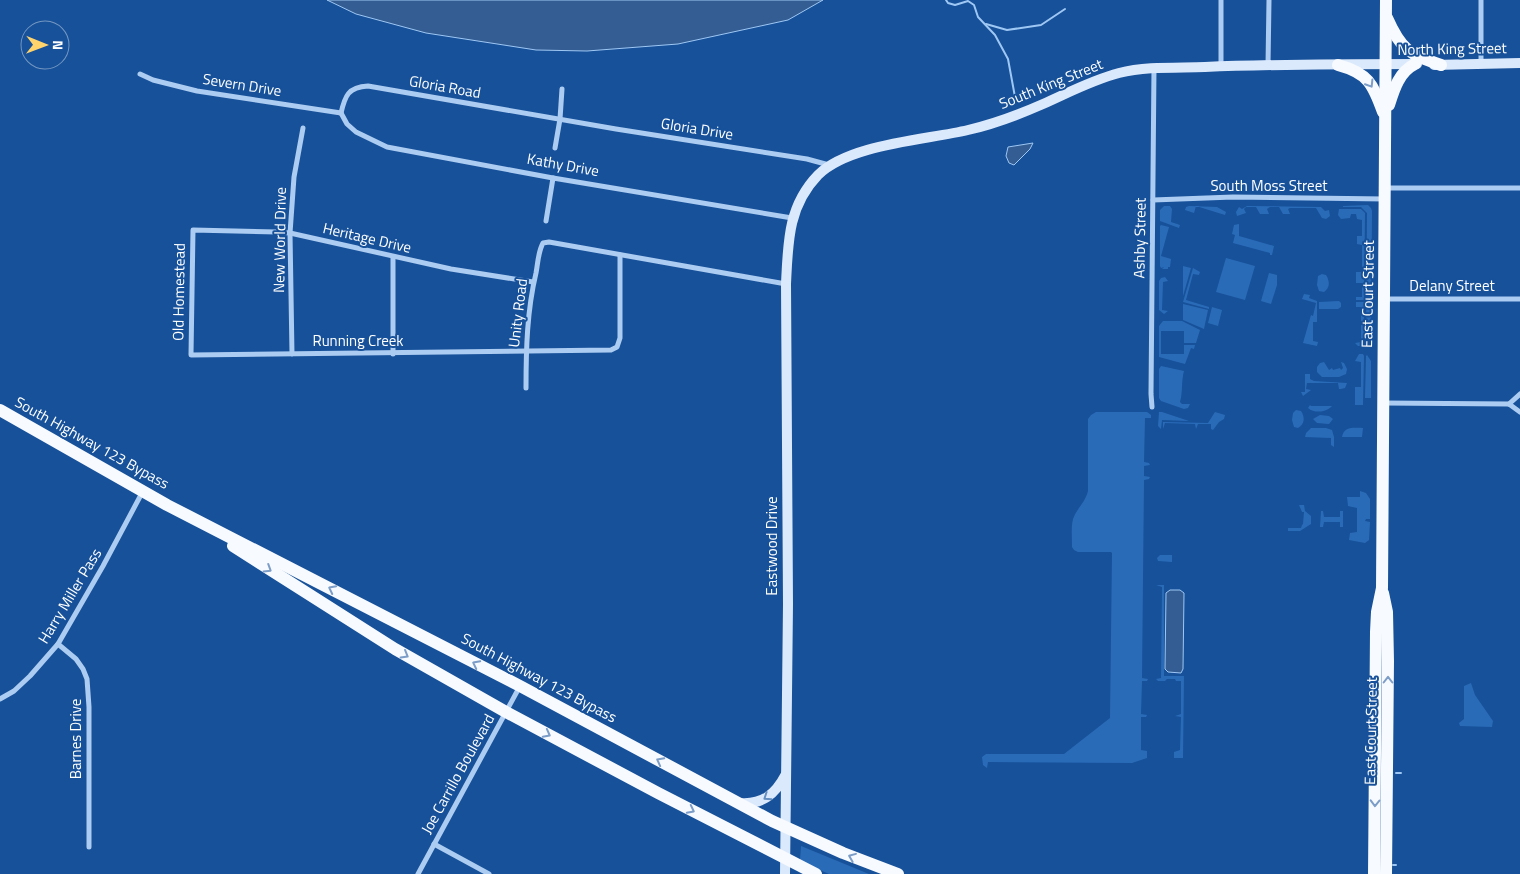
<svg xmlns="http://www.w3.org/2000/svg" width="1520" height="874" font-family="'Titillium Web',sans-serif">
  <rect width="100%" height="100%" fill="#17519a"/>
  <g fill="#2a6bb8">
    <polygon points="1368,205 1371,208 1372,211 1371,338 1367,345 1366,341 1367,213 1361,207 1343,207 1343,206"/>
    <polygon points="1164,206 1170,206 1172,209 1171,222 1180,225 1179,228 1160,221 1160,210"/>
    <polygon points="1189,206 1217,207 1226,212 1225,215 1196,206 1194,213 1185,210 1186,207"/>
    <polygon points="1247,206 1321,207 1325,211 1329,210 1330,216 1326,219 1322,218 1316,208 1290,208 1288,209 1290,214 1283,214 1279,207 1270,207 1267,209 1269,214 1260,214 1256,207 1246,207 1244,209 1246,213 1237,216 1236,212 1239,207 1242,209"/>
    <polygon points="1339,209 1361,209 1365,213 1364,300 1356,300 1356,297 1362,297 1362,283 1356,283 1356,272 1362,272 1362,245 1357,244 1357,236 1362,236 1362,220 1357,219 1356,214 1351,214 1350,218 1341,219 1338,215"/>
    <polygon points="1239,224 1239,236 1274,246 1272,255 1270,255 1270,253 1233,243 1235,235 1232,234 1234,225"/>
    <polygon points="1161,225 1169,227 1161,256 1171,259 1170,267 1168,267 1168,269 1162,269 1164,267 1161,268 1160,266 1160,226"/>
    <polygon points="1226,258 1255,266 1245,300 1216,292"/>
    <polygon points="1183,266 1191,268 1183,296"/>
    <polygon points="1193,268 1200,272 1199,275 1193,274 1186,300 1209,307 1209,309 1183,302"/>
    <polygon points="1269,273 1277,275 1277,285 1271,304 1261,301"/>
    <path d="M1322 274 1326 275C1330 281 1330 288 1324 292L1319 291 1317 285 1318 276Z"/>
    <polygon points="1165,277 1168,281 1163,282 1162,310 1168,311 1164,314 1159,310 1159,281 1161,278"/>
    <polygon points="1304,294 1310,295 1309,298 1317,301 1317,322 1313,322 1313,341 1318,342 1317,346 1303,343 1311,315 1313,316 1316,303 1302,299"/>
    <polygon points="1339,301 1341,303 1341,307 1338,309 1319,309 1319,302"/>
    <polygon points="1356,302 1364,302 1364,344 1363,346 1358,346 1355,343 1361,342 1361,307 1356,307"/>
    <polygon points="1183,304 1208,310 1204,329 1183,320"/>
    <polygon points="1212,307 1222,310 1218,326 1208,323"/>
    <polygon points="1163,321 1182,321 1200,330 1196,343 1184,343 1184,331 1161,331 1161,354 1184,354 1184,345 1195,345 1194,349 1191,348 1185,364 1159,357 1159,326"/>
    <polygon points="1359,354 1363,354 1364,356 1363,405 1355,405 1355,387 1361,387 1361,362 1355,361"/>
    <polygon points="1367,355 1371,361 1371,398 1365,398 1366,356"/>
    <polygon points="1324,362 1329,370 1332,368 1333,370 1340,368 1341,370 1343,368 1341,362 1344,363 1347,369 1346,374 1339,377 1322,377 1317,372 1317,367 1320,363"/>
    <path d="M1161 366 1184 371C1181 382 1183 392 1180 402L1182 404H1190L1188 408 1184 409 1161 401 1159 398V369Z"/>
    <polygon points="1305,374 1310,374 1310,379 1314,381 1347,383 1345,388 1341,389 1339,389 1338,383 1307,383 1306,389 1311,390 1303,396 1301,392 1305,392"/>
    <path d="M1310 405 1311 406H1332C1327 412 1315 414 1308 408Z"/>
    <path d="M1296 410 1301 411C1305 417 1305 424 1298 428L1294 427 1292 420 1293 413Z"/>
    <path d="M1096 412H1147L1151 415V418H1145L1144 462 1149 463 1150 465 1144 466V476L1150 477 1149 479 1144 480 1142 678 1148 679 1147 681H1142L1141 714 1147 715 1146 717H1141V750L1147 751V758L1132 763 988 762 987 768 983 765 982 757 986 754H1064L1110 718 1112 553 1111 552H1078L1074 550 1072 547C1072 538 1071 527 1073 519 1077 508 1085 503 1088 491V419L1091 415Z"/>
    <polygon points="1159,412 1162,412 1189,421 1162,420 1161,429 1158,426"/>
    <polygon points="1215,412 1225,415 1224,419 1219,422 1213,430 1211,429 1211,424 1198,424 1196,429 1195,424 1165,423 1163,429 1163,422 1208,423"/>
    <polygon points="1320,415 1329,416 1333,419 1329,424 1317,423 1313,419"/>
    <polygon points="1311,428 1326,428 1332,430 1334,437 1334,447 1331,445 1331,438 1305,437 1306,433"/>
    <path d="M1363 428 1362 437H1342C1344 426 1354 428 1363 428Z"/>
    <polygon points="1360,491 1366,493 1370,499 1370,519 1366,519 1365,521 1370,522 1369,540 1365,543 1349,540 1350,533 1357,532 1357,508 1348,506 1347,497 1360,497"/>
    <polygon points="1299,505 1304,505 1305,511 1311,516 1311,524 1300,531 1288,531 1288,528 1301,528 1302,525 1303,524 1304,512 1302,512"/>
    <polygon points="1321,511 1323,511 1324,517 1340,517 1340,511 1343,511 1343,527 1340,527 1340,522 1324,522 1323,527 1320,527"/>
    <polygon points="1160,555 1172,555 1172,562 1158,561 1157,558"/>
    <polygon points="1156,585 1164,585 1164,676 1184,676 1183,758 1174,758 1174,752 1180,750 1181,717 1175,716 1181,714 1181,681 1176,681 1175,679 1167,679 1165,681 1158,681 1156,679 1161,678 1162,587"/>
    <polygon points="1471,683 1475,695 1493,721 1492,727 1460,726 1459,723 1464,719 1464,686"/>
    <polygon points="801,846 869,874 829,874 800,861"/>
  </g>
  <g fill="#345e93" stroke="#9ec7f4">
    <polygon points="327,0 823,0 788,20 678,44 587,51 536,50 426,33 356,14"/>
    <polygon points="1033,143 1030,149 1014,165 1009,163 1006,156 1008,147"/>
    <polygon points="1170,590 1180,590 1184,593 1183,669 1181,673 1168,672 1165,669 1166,593"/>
  </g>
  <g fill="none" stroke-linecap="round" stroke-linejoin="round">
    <g stroke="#9ec7f4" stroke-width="2">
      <polyline points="946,0 948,3 955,5 968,1 974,5 978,17 995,35 1008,59 1015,97"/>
      <polyline points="986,24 1007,30 1041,25 1065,9"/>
      <polyline points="1396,773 1401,773"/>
      <polyline points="1393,865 1396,865"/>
    </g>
    <g stroke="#acccf2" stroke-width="5">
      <polyline points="1481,64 1481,0"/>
      <polyline points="1268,65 1269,0"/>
      <polyline points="1221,66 1221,0"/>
      <polyline points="140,74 153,80 197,91 341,113"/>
      <path d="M341 113C345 96 348 87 368 86L616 129 807 159 829 165"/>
      <polyline points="341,113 347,124 356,132 387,147 553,178 792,218"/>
      <polyline points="555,148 560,119 562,89"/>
      <polyline points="1386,188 1520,188"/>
      <polyline points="1153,200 1233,197 1385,199"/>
      <polyline points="546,221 553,178"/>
      <polyline points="533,282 451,269 290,233 277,232 193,230 191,355 611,350 617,347 620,338 620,255"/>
      <polyline points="1386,299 1520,299"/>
      <polyline points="292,354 290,233 294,177 303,128"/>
      <polyline points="393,354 393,257"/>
      <path d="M526 388C526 349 527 311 536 273 538 263 538 252 543 243L549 242 786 284"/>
      <polyline points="1384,403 1509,404 1520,412"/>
      <polyline points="1509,404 1520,394"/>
      <polyline points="1152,407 1151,394 1154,68"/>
      <polyline points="58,644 76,659 83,669 87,679 89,707 89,847"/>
      <polyline points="0,699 14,691 30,676 58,644 103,566 143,491"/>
      <polyline points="434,844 489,874"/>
      <polyline points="418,874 520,686"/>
    </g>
    <g stroke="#dbe9fc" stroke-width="10">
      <polyline points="1434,65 1520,63"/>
      <path d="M739 803C762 805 775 795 786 774"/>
      <path d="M785 874 788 604 786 284C788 242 788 206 818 175 849 144 926 140 968 130 994 124 1018 115 1043 104 1068 93 1092 80 1119 73 1147 66 1177 68 1205 67 1276 64 1346 64 1417 64"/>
    </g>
    <g stroke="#f7faff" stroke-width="12">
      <path d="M1387 18C1401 50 1409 54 1441 65"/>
      <path d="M1338 65C1368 73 1373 84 1383 112"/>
      <path d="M1389 105C1394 89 1399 72 1415 64"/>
      <polyline points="0,410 167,505 520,686 772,821 843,853 898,874"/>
      <polyline points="233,546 395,649 506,712 658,793 816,874"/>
      <polyline points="1383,593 1387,612 1388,661 1386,874"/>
      <polyline points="1374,874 1376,632 1377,612 1382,588 1386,0"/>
    </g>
  </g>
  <defs><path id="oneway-chevron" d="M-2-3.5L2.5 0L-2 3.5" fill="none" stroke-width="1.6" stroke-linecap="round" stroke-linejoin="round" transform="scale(1.25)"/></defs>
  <g stroke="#7c9dc7">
    <use href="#oneway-chevron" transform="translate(1370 84) rotate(58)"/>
    <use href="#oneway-chevron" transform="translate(268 569) rotate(32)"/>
    <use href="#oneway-chevron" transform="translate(332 589) rotate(-153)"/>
    <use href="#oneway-chevron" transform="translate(405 655) rotate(30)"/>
    <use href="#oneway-chevron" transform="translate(476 664) rotate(-153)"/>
    <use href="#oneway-chevron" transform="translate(1388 680) rotate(-90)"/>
    <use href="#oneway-chevron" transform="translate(547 734) rotate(28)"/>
    <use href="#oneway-chevron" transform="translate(660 761) rotate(-152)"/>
    <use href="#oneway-chevron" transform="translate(1375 803) rotate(91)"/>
    <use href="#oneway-chevron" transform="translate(691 810) rotate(27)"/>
    <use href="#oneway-chevron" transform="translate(852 857) rotate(-158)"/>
  </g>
  <use stroke="#658ec1" href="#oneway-chevron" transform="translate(767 797) rotate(146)"/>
  <g text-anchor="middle" stroke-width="4" stroke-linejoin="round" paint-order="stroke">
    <g font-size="15" fill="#fff" stroke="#17519a">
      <text transform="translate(1452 49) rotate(-1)" y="5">North King Street</text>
      <text transform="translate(1051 84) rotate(-22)" y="5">South King Street</text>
      <text transform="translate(242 85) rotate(9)" y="5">Severn Drive</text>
      <text transform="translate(445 87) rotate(10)" y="5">Gloria Road</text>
      <text transform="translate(697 129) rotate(9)" y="5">Gloria Drive</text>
      <text transform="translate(563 165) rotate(10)" y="5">Kathy Drive</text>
      <text x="1269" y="191">South Moss Street</text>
      <text transform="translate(367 238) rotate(13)" y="5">Heritage Drive</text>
      <text transform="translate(1140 238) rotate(-89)" y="5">Ashby Street</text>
      <text transform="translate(280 240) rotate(-89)" y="5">New World Drive</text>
      <text x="1452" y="291">Delany Street</text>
      <text transform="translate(179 292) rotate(-89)" y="5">Old Homestead</text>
      <text transform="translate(1368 294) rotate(-89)" y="5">East Court Street</text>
      <text transform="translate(518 313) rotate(-83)" y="5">Unity Road</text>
      <text x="358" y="346">Running Creek</text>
      <text transform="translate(92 443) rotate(29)" y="5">South Highway 123 Bypass</text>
      <text transform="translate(772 546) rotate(-90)" y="5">Eastwood Drive</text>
      <text transform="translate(70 596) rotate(-59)" y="5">Harry Miller Pass</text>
      <text transform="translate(539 678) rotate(28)" y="5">South Highway 123 Bypass</text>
      <text transform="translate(1371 731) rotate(-89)" y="5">East Court Street</text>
      <text transform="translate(76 739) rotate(-90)" y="5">Barnes Drive</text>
      <text transform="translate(458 774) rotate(-61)" y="5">Joe Carrillo Boulevard</text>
    </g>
  </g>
  <g transform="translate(45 45) rotate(91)"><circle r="24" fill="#17519a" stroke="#7497c2"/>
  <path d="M0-4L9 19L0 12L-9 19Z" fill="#ffd46d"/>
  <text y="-8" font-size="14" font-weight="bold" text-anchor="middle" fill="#ffffff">N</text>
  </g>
</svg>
